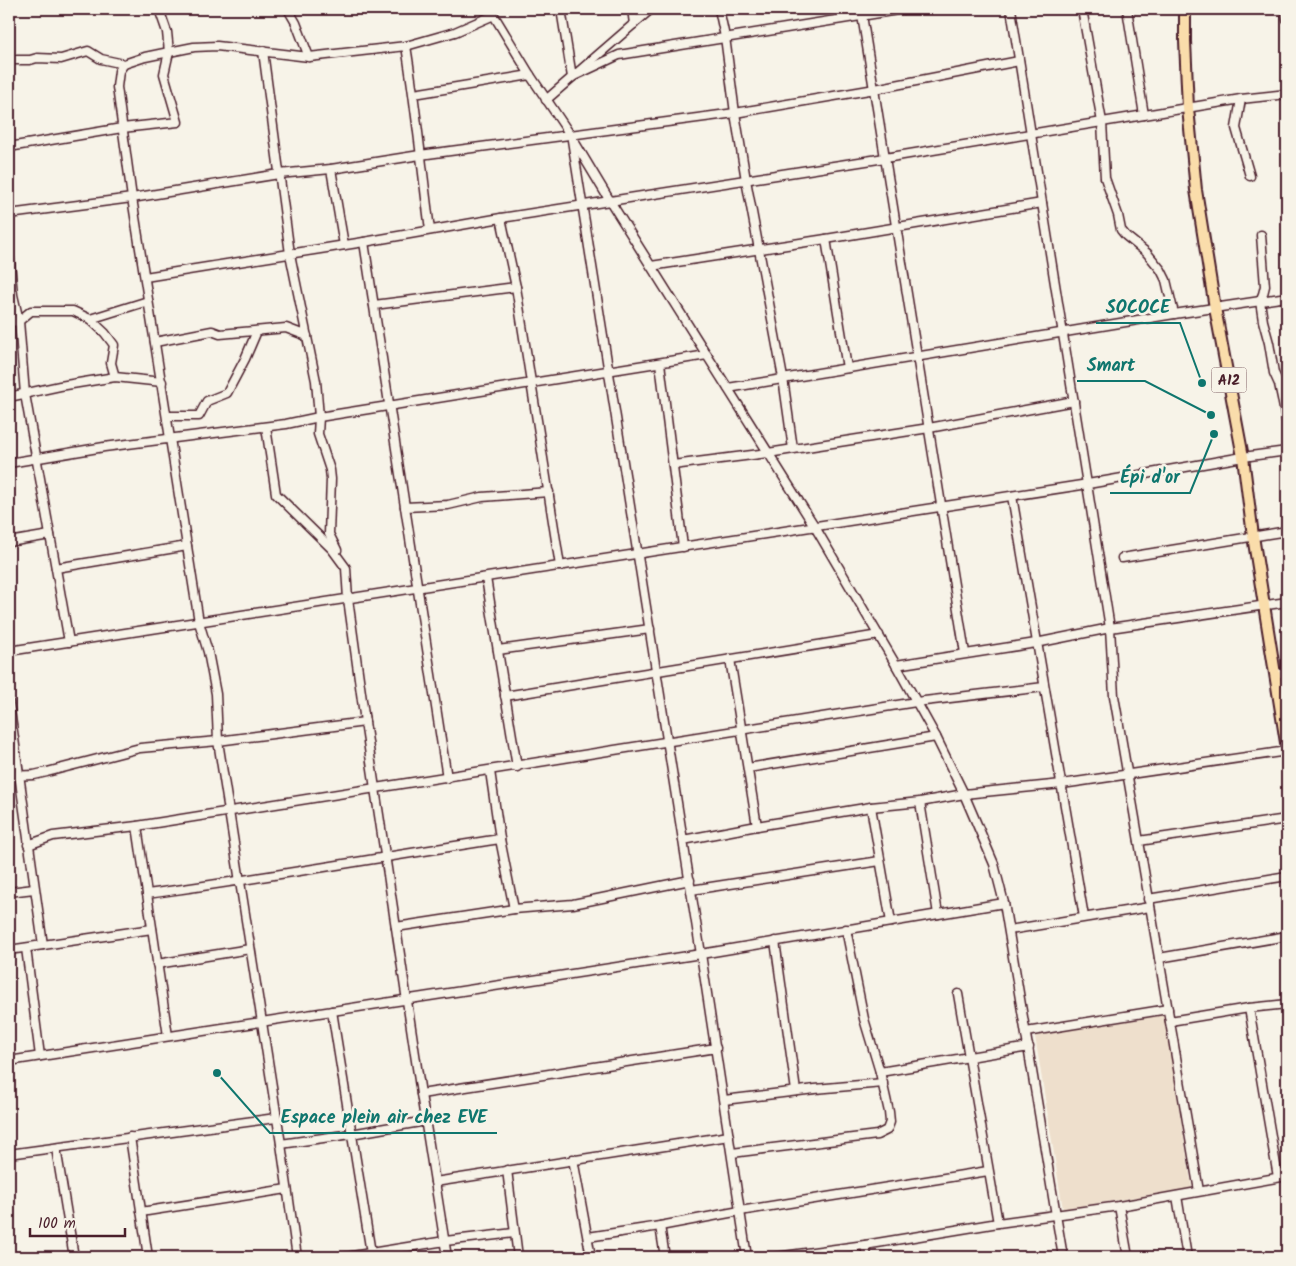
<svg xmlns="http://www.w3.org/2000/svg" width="1296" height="1266" font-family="Kalam,sans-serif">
  <rect width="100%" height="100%" fill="#f7f3e8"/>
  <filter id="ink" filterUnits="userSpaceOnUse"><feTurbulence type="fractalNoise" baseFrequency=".02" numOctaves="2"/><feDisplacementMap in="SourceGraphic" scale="10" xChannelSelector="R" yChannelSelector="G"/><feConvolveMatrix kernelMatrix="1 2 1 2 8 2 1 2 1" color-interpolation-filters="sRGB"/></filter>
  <g filter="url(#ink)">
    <polygon fill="#eedfcc" points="1164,1015 1192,1188 1063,1209 1035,1036"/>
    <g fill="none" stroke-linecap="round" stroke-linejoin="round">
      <g stroke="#4a1f2b" stroke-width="11">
        <g id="minor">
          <polyline points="288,9 296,23 309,57"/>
          <polyline points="490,9 530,75 571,136 610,201 815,527 896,665 936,737 964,794 994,864 1004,903 1063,1257"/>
          <polyline points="561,9 572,77 619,55 904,9"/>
          <polyline points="632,9 634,24"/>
          <polyline points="719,9 725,37 735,113 746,180 783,378 793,449"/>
          <polyline points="861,9 965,653"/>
          <polyline points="1011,9 1110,628 1114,696 1199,1191"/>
          <polyline points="1082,9 1102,122 1105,178 1118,215 1121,230 1126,236 1147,253 1161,270 1166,280 1174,314"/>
          <polyline points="1127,9 1144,115"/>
          <polyline points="1286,9 1287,19"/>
          <path d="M406 46C416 107 422 169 430 230"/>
          <polyline points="263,51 290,254 316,381 319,417 318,434 330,470 331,479 329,534 337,550"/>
          <polyline points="9,60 30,60 37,58 61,59 88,51 101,59 124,64"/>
          <polyline points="414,94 530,75"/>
          <polyline points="1241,99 1236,128 1250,176"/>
          <polyline points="546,100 651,9"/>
          <polyline points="572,140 701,954 747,1257"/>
          <polyline points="9,147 122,128 178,122 164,74 169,52 167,32 159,9"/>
          <polyline points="331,169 344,245"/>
          <polyline points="9,214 132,198 279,174 331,169 420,155 735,113 875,89 1019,61"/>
          <polyline points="501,218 516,287 560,566"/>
          <polyline points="1261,235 1265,286 1263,294 1260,301 1263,321 1269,343 1274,373 1279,384 1282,398 1287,425"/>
          <polyline points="826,239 847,368"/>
          <polyline points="364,242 447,778"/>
          <polyline points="9,251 13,295 19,321 25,394 69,642"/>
          <polyline points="651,266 826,239 1042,203"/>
          <polyline points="145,277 364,242 501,218 885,158 1241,99 1287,94"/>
          <polyline points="374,305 516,287"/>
          <polyline points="90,319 105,333 114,345 111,363 115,377"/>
          <polyline points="9,322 19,321 31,311 73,311 90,319 148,301"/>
          <polyline points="155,342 212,331 220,334 286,328 307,336"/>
          <polyline points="660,363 683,547"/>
          <polyline points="728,388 1174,314 1287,297"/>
          <polyline points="9,397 60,386 115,377 162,382"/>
          <polyline points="167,416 199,416 207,401 227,393 245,359 257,331"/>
          <polyline points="266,427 276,494 332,549 346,568 348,599 365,722 421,1094 447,1257"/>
          <polyline points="9,463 104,447 286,424 319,417 707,355"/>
          <polyline points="673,465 768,453 929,428 1074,401"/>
          <path d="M1012 496C1035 637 1061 777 1084 917"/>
          <polyline points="405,507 448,505 482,497 549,492"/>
          <polyline points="9,542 50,535"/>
          <polyline points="1122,558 1287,531"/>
          <polyline points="56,568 187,546"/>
          <polyline points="486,578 517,767"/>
          <polyline points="498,650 650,629"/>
          <polyline points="9,651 1088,484 1243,457 1287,451"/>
          <polyline points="730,659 757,826"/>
          <polyline points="896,665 1036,643 1110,628 1287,602"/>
          <polyline points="1276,674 1287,672"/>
          <polyline points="505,696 879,635"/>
          <polyline points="9,703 43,945"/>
          <polyline points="748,768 936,737"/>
          <polyline points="490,771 500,839 514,909"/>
          <polyline points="9,776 34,775 47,772 140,748 218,741 365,722"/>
          <polyline points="920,802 938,914"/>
          <polyline points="871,807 891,922"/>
          <polyline points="137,826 168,1036"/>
          <polyline points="683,840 757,826 871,807 920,802 964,794 1062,784 1287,751"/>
          <polyline points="1139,841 1287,819"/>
          <polyline points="28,845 53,836 137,826 916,702 1044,687"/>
          <polyline points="691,890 880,861"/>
          <polyline points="9,892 34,889"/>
          <path d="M147 894C265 878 382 857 500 839"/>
          <polyline points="1148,899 1287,876"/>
          <polyline points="396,927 514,909 573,904 690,880"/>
          <polyline points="1009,930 1150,907"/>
          <polyline points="775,941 796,1091"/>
          <polyline points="26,948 40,1056"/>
          <polyline points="9,950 152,929"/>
          <polyline points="1159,958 1287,936"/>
          <polyline points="157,964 250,949"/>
          <polyline points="958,994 998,1223"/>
          <polyline points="1249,1008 1278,1177"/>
          <polyline points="332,1011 371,1253"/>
          <polyline points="1170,1021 1249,1008 1287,1004"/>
          <polyline points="1026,1032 1168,1009"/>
          <polyline points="9,1061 701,954 1004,903"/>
          <polyline points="880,1072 1029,1047"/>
          <polyline points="421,1094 716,1048"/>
          <polyline points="724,1100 815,1089 883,1083"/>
          <polyline points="130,1137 148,1257"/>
          <polyline points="281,1144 351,1134 426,1121"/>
          <polyline points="56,1148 74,1257"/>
          <polyline points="732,1153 877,1135 887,1130 890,1122 889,1112 880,1072 864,1019 846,929"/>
          <polyline points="9,1154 276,1118"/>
          <polyline points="573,1159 591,1257"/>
          <polyline points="507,1170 518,1257"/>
          <polyline points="435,1182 729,1136"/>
          <polyline points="1177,1196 1187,1257"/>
          <polyline points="1119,1206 1128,1257"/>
          <polyline points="141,1212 287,1189"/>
          <polyline points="660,1226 665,1257"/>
          <polyline points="588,1237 660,1226 740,1211 988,1171"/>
          <polyline points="865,1245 867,1257"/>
          <polyline points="297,1257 281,1144 218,741 216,694 208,652 199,622 132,198 117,87 119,71 124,64 145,57 169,52 194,47 217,46 309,57 406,46 455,32 494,15"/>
          <polyline points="346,1257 445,1241 514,1233"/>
          <polyline points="776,1257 865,1245 998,1223 1119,1206 1287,1176"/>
        </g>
      </g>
      <g stroke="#4a1f2b" stroke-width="14">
        <polyline id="major" points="1185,9 1185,41 1188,108 1196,190 1215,308 1243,457 1253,536 1287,749"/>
      </g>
      <use href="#minor" stroke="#f7f3e8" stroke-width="8"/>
      <use href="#major" stroke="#faddab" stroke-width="10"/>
    </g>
  </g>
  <g text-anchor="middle" stroke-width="5" stroke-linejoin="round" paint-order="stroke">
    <rect fill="#f7f3e8" stroke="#7e5f64" stroke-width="1" x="1211.5" y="367.5" width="35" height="25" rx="4"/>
    <g font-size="15" font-weight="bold" fill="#4a1f2b">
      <text x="1229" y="385">A12</text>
    </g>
  </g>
  <path fill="none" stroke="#0f766e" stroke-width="2" d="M1202 383L1180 323H1096M1211 415L1145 381H1077M1214 434L1190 493H1110M217 1073L270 1133H497"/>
  <g fill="#0f766e" stroke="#f7f3e8" stroke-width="2">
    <circle cx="1202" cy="383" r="5"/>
    <circle cx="1211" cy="415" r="5"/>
    <circle cx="1214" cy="434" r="5"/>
    <circle cx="217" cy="1073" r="5"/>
  </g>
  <g font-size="18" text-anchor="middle" font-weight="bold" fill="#0f766e" stroke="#f7f3e8" stroke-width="5" stroke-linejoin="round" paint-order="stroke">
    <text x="1138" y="313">SOCOCE</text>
    <text x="1111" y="371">Smart</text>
    <text x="1150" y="483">Épi d'or</text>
    <text x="384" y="1123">Espace plein air chez EVE</text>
  </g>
  <rect width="1296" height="1266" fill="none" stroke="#f7f3e8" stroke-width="30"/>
  <rect x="15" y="15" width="1266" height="1236" fill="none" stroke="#4a1f2b" stroke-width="2" filter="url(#ink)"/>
  <path d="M30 1228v8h95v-8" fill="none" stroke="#4a1f2b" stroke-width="2.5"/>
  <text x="38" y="1228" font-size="15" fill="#4a1f2b" stroke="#f7f3e8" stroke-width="4" paint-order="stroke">100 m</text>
</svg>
